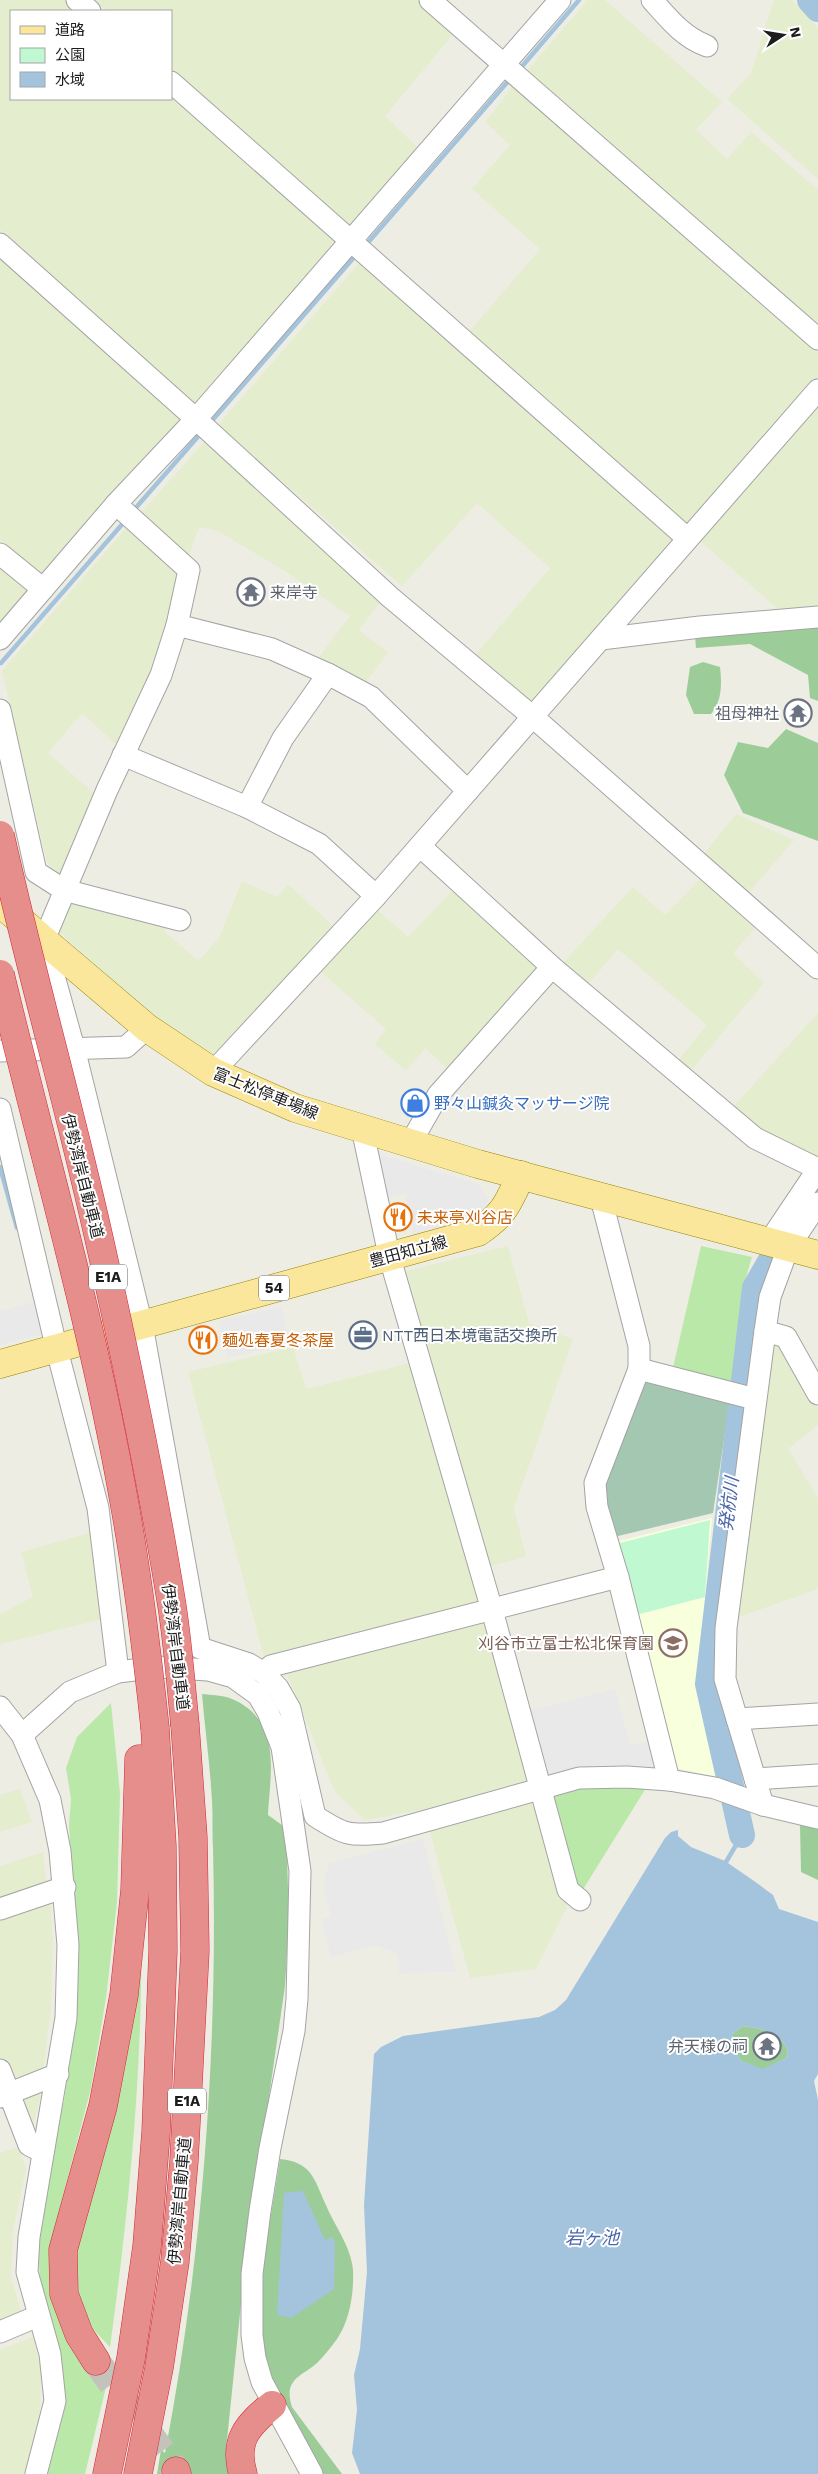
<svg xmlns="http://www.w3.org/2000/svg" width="818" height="2474" font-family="'Work Sans','Noto Sans JP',sans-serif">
  <rect width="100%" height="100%" fill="#eeede3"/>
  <polygon fill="#f7ffdc" points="712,1518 699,1670 719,1777 674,1768 615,1542"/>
  <g fill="#e4edce">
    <polygon points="0,0 68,0 81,11 11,11 11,99 171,99 171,92 337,240 195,405 0,230"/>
    <polygon points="94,0 419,0 455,32 385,116 418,148 350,228 171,69 171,11 107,11"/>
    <polygon points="588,0 605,0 722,102 696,130 727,159 751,132 818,190 818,329 525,73"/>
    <polygon points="774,0 792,0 818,28 818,179 727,99 751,73"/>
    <polygon points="515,84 818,348 818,380 686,529 467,334 540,249 472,189 510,145 485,122"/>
    <polygon points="0,256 183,419 42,576 0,540"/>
    <polygon points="361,261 676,538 532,704 476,654 550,568 477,503 402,586 218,425"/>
    <polygon points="818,402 818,607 778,609 698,539"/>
    <polygon points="207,439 382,600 359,630 388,653 363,686 316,661 350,616 285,571 218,531 199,527 188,559 140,514"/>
    <polygon points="128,526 180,574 157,663 118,746 82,713 48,753 96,795 62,878 47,862 2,671"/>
    <polygon points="0,563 33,589 0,627"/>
    <polygon points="736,814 794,840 747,895 702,856"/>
    <polygon points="704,875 760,923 733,953 764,983 689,1073 677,1062 707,1025 618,949 585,988 559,967 633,887 665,915"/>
    <polygon points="242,881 277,897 288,884 334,927 220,1058 149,1013 55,928 66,895 172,922 164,931 198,961 219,938"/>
    <polygon points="455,888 544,968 450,1071 425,1048 406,1071 375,1044 386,1029 320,971 375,908 408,937"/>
    <polygon points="818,1013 818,1159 779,1144 733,1107"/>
    <polygon points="508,1246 529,1323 573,1339 514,1508 526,1557 486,1567 402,1272"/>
    <polygon points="769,1339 783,1342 818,1399 818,1425 788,1449 818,1498 818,1589 733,1619"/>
    <polygon points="293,1347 306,1389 410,1363 481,1603 264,1657 188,1372"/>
    <polygon points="90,1533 103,1619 0,1644 0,1614 33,1597 21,1552"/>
    <polygon points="485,1622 530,1781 427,1809 365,1820 335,1792 287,1674"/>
    <polygon points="20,1789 32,1822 0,1832 0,1795"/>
    <polygon points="536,1798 567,1907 536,1969 470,1978 429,1829"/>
    <polygon points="43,1852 47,1890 0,1905 0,1866"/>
    <polygon points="50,1901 53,1940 51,2008 42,2081 12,2093 0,2058 0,1917"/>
    <polygon points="41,2092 30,2140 16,2103"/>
    <polygon points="18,2147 26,2169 13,2231 11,2277 25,2327 0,2337 0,2153"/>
    <polygon points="33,2337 41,2371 40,2419 24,2474 0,2474 0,2350"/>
  </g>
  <g fill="#bae8a9">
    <polygon points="701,1246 752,1257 744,1284 733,1388 672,1372"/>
    <polygon points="111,1703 120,1793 117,1902 106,1998 91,2088 51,2242 49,2285 67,2331 106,2387 85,2474 47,2474 65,2400 62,2364 40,2282 38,2245 47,2171 64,2100 74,2035 78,1973 69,1825 71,1799 66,1768 77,1737"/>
    <polygon points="625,1786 646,1788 582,1891 573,1886 549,1796 580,1788"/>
    <path d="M141 1910C144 2056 130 2202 110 2347 78 2314 72 2305 70 2258Z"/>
  </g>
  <g fill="#9ccd98">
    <polygon points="818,626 818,701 810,698 808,675 750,644 696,648 695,636"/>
    <path d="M703 662 720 667C722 684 722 701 711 714H694L686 695 690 667Z"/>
    <polygon points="786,729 818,743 818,841 743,813 724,775 738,742 768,748"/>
    <path d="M202 1694C211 1695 224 1695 232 1699 283 1721 270 1772 268 1815L286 1828 289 1917 285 1986 246 2255 226 2450 231 2474H157L161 2450 165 2453C203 2253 218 2050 213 1847 212 1831 213 1816 212 1801 210 1765 205 1729 202 1694Z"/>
    <polygon points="800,1825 818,1829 818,1880 801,1872"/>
    <path d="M743 2026C763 2029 780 2031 788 2051L786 2058 763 2070 741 2061 734 2048 732 2034Z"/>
    <path d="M280 2159C311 2162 314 2178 325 2203 334 2225 351 2246 353 2270 354 2293 350 2320 337 2339 331 2347 324 2356 317 2363 301 2377 283 2379 292 2407L342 2474H323C304 2441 280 2407 269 2370 250 2309 271 2221 280 2159Z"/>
  </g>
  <polygon fill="#a4c7b1" points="642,1377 730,1400 713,1513 614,1537 600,1490"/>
  <polygon fill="#c0f8d1" points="710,1520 705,1597 636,1615 616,1544"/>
  <g fill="#e9e9e9">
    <polygon points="374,1153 478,1184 493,1208 482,1218 414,1239 405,1194 385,1198"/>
    <polygon points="33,1302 42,1334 0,1345 0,1311"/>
    <polygon points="281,1307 291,1343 228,1358 219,1321"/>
    <polygon points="615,1689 630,1745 649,1741 655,1768 593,1765 543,1777 525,1712"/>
    <polygon points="423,1839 456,1972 399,1973 398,1954 376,1945 331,1957 321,1920 331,1917 323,1886 329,1863"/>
  </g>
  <g fill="#a4c3dc" fill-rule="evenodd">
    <path d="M678 1830V1836L691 1847 725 1861 754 1881 773 1895 779 1909 818 1922V2074L814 2081 818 2100V2474H360L352 2453 357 2410 354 2375 360 2349 367 2272 364 2205 374 2054 381 2047 403 2036 539 2017 555 2010 566 2000 665 1838 671 1832ZM743 2026C763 2029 780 2031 788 2051L786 2058 763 2069 741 2061 734 2048 732 2034Z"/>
    <polygon points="303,2191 325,2240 332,2237 335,2242 334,2289 291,2318 277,2315 284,2193"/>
  </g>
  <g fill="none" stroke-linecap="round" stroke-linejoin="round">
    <g stroke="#a4c3dc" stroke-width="4.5">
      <polyline points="518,71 579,0"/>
      <polyline points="365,246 511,78"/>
      <polyline points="210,423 356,255"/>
      <polyline points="133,511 202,432"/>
      <polyline points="1,663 125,521"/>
      <polyline points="0,1167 17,1228"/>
      <polyline points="723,1867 742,1835"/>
    </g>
    <g stroke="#a4c3dc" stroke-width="26">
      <polyline points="810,0 818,9"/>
      <polyline points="742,1835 708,1684 755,1288 790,1227 818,1188"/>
    </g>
    <polyline stroke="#c4c3bb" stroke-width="28" stroke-dasharray="28 14" stroke-linecap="butt" points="96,2361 176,2471"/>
    <g stroke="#a4a4a4" stroke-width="23">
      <g id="minor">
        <polyline points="77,0 90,11"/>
        <polyline points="430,0 818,339"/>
        <path d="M652 0C669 19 683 37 707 46"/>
        <polyline points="171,82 687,538"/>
        <polyline points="0,244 196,419 390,597 533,717 818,968"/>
        <path d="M116 504 189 570 177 625 161 675 107 790 44 940 74 1048 142 1325 200 1648 249 1664 264 1673 278 1688 290 1709 315 1816C344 1835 349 1836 383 1833L579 1778 627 1777 669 1780 715 1788 763 1805 818 1818"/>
        <polyline points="0,554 43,589"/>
        <polyline points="177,625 272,649 328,674 371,697 468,791"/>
        <polyline points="0,639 116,504 196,419 560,0"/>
        <polyline points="601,639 700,627 818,617"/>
        <polyline points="0,710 36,872 64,890 180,920"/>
        <polyline points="123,755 247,807 319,844 376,896"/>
        <polyline points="247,807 283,738 328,674"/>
        <polyline points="420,846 552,967 755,1138 818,1169"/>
        <polyline points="0,1051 126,1047 147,1028"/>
        <polyline points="213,1072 376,896 818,390"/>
        <polyline points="0,1109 57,1350 98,1508 118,1672"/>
        <polyline points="362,1128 389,1255 492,1610 568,1890 580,1900"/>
        <polyline points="411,1142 438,1095 552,967"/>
        <polyline points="601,1198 639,1346 639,1369 595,1483 597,1507 618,1577 669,1780"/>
        <polyline points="818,1203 788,1248 770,1297 765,1331 786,1337 818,1394"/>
        <polyline points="769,1242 818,1169"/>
        <polyline points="639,1369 755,1399"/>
        <polyline points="264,1673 271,1666 618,1577"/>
        <polyline points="0,1707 22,1735 50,1800 60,1851 68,1945 66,2018 29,2237 27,2272 50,2354 55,2401 36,2474"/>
        <polyline points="737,1719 818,1714"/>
        <polyline points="22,1735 70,1692 118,1672 158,1667 208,1670 233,1677 258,1695 268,1712 282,1747 300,1871 297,1999 294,2031 270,2148 260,2211 252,2274 252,2335 255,2358 262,2382 312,2474"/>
        <polyline points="755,1779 818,1775"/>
        <polyline points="763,1805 725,1679 726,1628 765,1331"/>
        <polyline points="0,1909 65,1887"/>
        <polyline points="0,2070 29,2145 43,2152"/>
        <polyline points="0,2097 58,2074"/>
        <polyline points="0,2332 38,2316"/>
      </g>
    </g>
    <g stroke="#948402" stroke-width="29">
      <g id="major">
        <polyline points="0,903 147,1028 213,1072 295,1108 478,1164 818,1255"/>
        <path d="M0 1364 478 1232C505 1214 508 1203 521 1175"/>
      </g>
    </g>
    <g stroke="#d6263b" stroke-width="29">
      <g id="highway">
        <polyline points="96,2361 79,2334 64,2294 63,2250 103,2106 124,1995 135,1890 139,1759"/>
        <polyline points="176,2471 177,2474"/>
        <polyline points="107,2474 131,2358 147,2246 156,2132 163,1951 162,1846 155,1728"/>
        <polyline points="138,2474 159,2368 175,2261 184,2161 195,1951 193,1837 185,1725"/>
        <path d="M243 2474C233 2440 248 2425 272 2405"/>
      </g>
    </g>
    <use href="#minor" stroke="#fff" stroke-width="21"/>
    <use href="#major" stroke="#fae79c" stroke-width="28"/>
    <use href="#highway" stroke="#e58e8b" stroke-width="28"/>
    <g stroke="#d6263b" stroke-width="29" stroke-linecap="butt">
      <g id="highway-bridge">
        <path d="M0 835C30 969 68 1101 98 1234 126 1358 152 1482 172 1606 178 1645 181 1685 185 1725"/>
        <path d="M0 974C42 1149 93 1324 124 1501 138 1577 147 1652 155 1728"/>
      </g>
    </g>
    <use href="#highway-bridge" stroke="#e58e8b" stroke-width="28"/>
  </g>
  <defs>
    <g id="temple-ring" transform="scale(1.4375)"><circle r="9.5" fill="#fff" stroke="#6b7280" stroke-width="1.5"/><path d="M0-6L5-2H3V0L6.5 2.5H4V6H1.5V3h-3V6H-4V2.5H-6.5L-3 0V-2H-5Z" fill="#6b7280"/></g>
    <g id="shop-ring" transform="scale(1.4375)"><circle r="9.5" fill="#fff" stroke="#3f7fe0" stroke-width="1.5"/><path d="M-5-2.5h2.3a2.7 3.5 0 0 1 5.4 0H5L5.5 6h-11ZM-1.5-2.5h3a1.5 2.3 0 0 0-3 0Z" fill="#3f7fe0"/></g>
    <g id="restaurant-ring" transform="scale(1.4375)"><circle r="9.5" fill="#fff" stroke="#e8710a" stroke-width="1.5"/><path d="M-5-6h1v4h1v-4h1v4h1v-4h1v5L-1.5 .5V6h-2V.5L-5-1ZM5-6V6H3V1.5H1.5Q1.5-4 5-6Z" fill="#e8710a"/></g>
    <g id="office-ring" transform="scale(1.4375)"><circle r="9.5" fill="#fff" stroke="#5c6f8a" stroke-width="1.5"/><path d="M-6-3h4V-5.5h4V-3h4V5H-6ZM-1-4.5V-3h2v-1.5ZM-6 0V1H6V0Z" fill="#5c6f8a"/></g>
    <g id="school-ring" transform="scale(1.4375)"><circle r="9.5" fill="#fff" stroke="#8d6e63" stroke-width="1.5"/><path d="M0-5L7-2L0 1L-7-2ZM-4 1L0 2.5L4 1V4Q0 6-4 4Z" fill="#8d6e63"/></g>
  </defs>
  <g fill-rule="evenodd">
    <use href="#temple-ring" x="251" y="592"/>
    <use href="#temple-ring" x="798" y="713"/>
    <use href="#shop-ring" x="415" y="1103"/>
    <use href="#restaurant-ring" x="398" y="1217"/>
    <use href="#office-ring" x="363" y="1335"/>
    <use href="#restaurant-ring" x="203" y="1340"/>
    <use href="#school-ring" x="673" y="1643"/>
    <use href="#temple-ring" x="767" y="2046"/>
  </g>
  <g text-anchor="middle" stroke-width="4" stroke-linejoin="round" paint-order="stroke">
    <g fill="#fff" stroke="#616161" stroke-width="1">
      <rect x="89" y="1264.5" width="38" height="25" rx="4"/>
      <rect x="259" y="1275.5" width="30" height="25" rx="4"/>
      <rect x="168" y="2088.5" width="38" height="25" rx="4"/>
    </g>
    <g font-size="15" font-weight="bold" fill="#1d1d1d">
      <text x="108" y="1282">E1A</text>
      <text x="274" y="1293">54</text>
      <text x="187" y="2106">E1A</text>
    </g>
    <g font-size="16" fill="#5b616d" stroke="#fff" text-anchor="end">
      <text x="270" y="598" text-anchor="start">来岸寺</text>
      <text x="779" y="719">祖母神社</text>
      <text x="748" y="2052">弁天様の祠</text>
    </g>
    <g font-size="16" fill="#1d1d1d" stroke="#fff">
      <text transform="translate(266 1093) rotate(22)" y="6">富士松停車場線</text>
      <text transform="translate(83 1176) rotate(76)" y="6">伊勢湾岸自動車道</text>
      <text transform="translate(408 1251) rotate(-15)" y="6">豊田知立線</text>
      <text transform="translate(176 1647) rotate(83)" y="6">伊勢湾岸自動車道</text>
      <text transform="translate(179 2201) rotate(-85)" y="6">伊勢湾岸自動車道</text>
    </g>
    <g font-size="16" fill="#366cbe" stroke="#fff" text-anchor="start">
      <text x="434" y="1109">野々山鍼灸マッサージ院</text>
    </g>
    <g font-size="16" fill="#c56008" stroke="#fff" text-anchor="start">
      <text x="417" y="1223">未来亭刈谷店</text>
      <text x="222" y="1346">麺処春夏冬茶屋</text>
    </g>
    <g font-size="16" fill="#4e5e75" stroke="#fff" text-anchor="start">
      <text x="382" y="1341">NTT西日本境電話交換所</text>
    </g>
    <g font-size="16" fill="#785e54" stroke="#fff" text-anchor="end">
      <text x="654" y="1649">刈谷市立富士松北保育園</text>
    </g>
    <g font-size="18" font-style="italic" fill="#4b66ab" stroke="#fff">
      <text transform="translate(729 1504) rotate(-83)" y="6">発杭川</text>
      <text x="592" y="2244">岩ヶ池</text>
    </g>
  </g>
  <rect x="10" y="10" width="162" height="90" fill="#ffffff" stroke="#a5a5a5"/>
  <rect x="20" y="26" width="25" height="8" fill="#fae79c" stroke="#a5a5a5"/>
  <text x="55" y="35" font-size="15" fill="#1d1d1d">道路</text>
  <rect x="20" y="48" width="25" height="15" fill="#c0f8d1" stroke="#a5a5a5"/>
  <text x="55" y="60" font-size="15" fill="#1d1d1d">公園</text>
  <rect x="20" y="72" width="25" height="15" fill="#a4c3dc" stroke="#a5a5a5"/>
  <text x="55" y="85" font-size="15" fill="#1d1d1d">水域</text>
  <g transform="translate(783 35) rotate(78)" stroke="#ffffff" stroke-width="4" paint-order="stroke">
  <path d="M0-4L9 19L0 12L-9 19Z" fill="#1d1d1d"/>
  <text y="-8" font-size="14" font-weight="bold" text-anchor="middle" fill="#1d1d1d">N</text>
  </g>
</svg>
